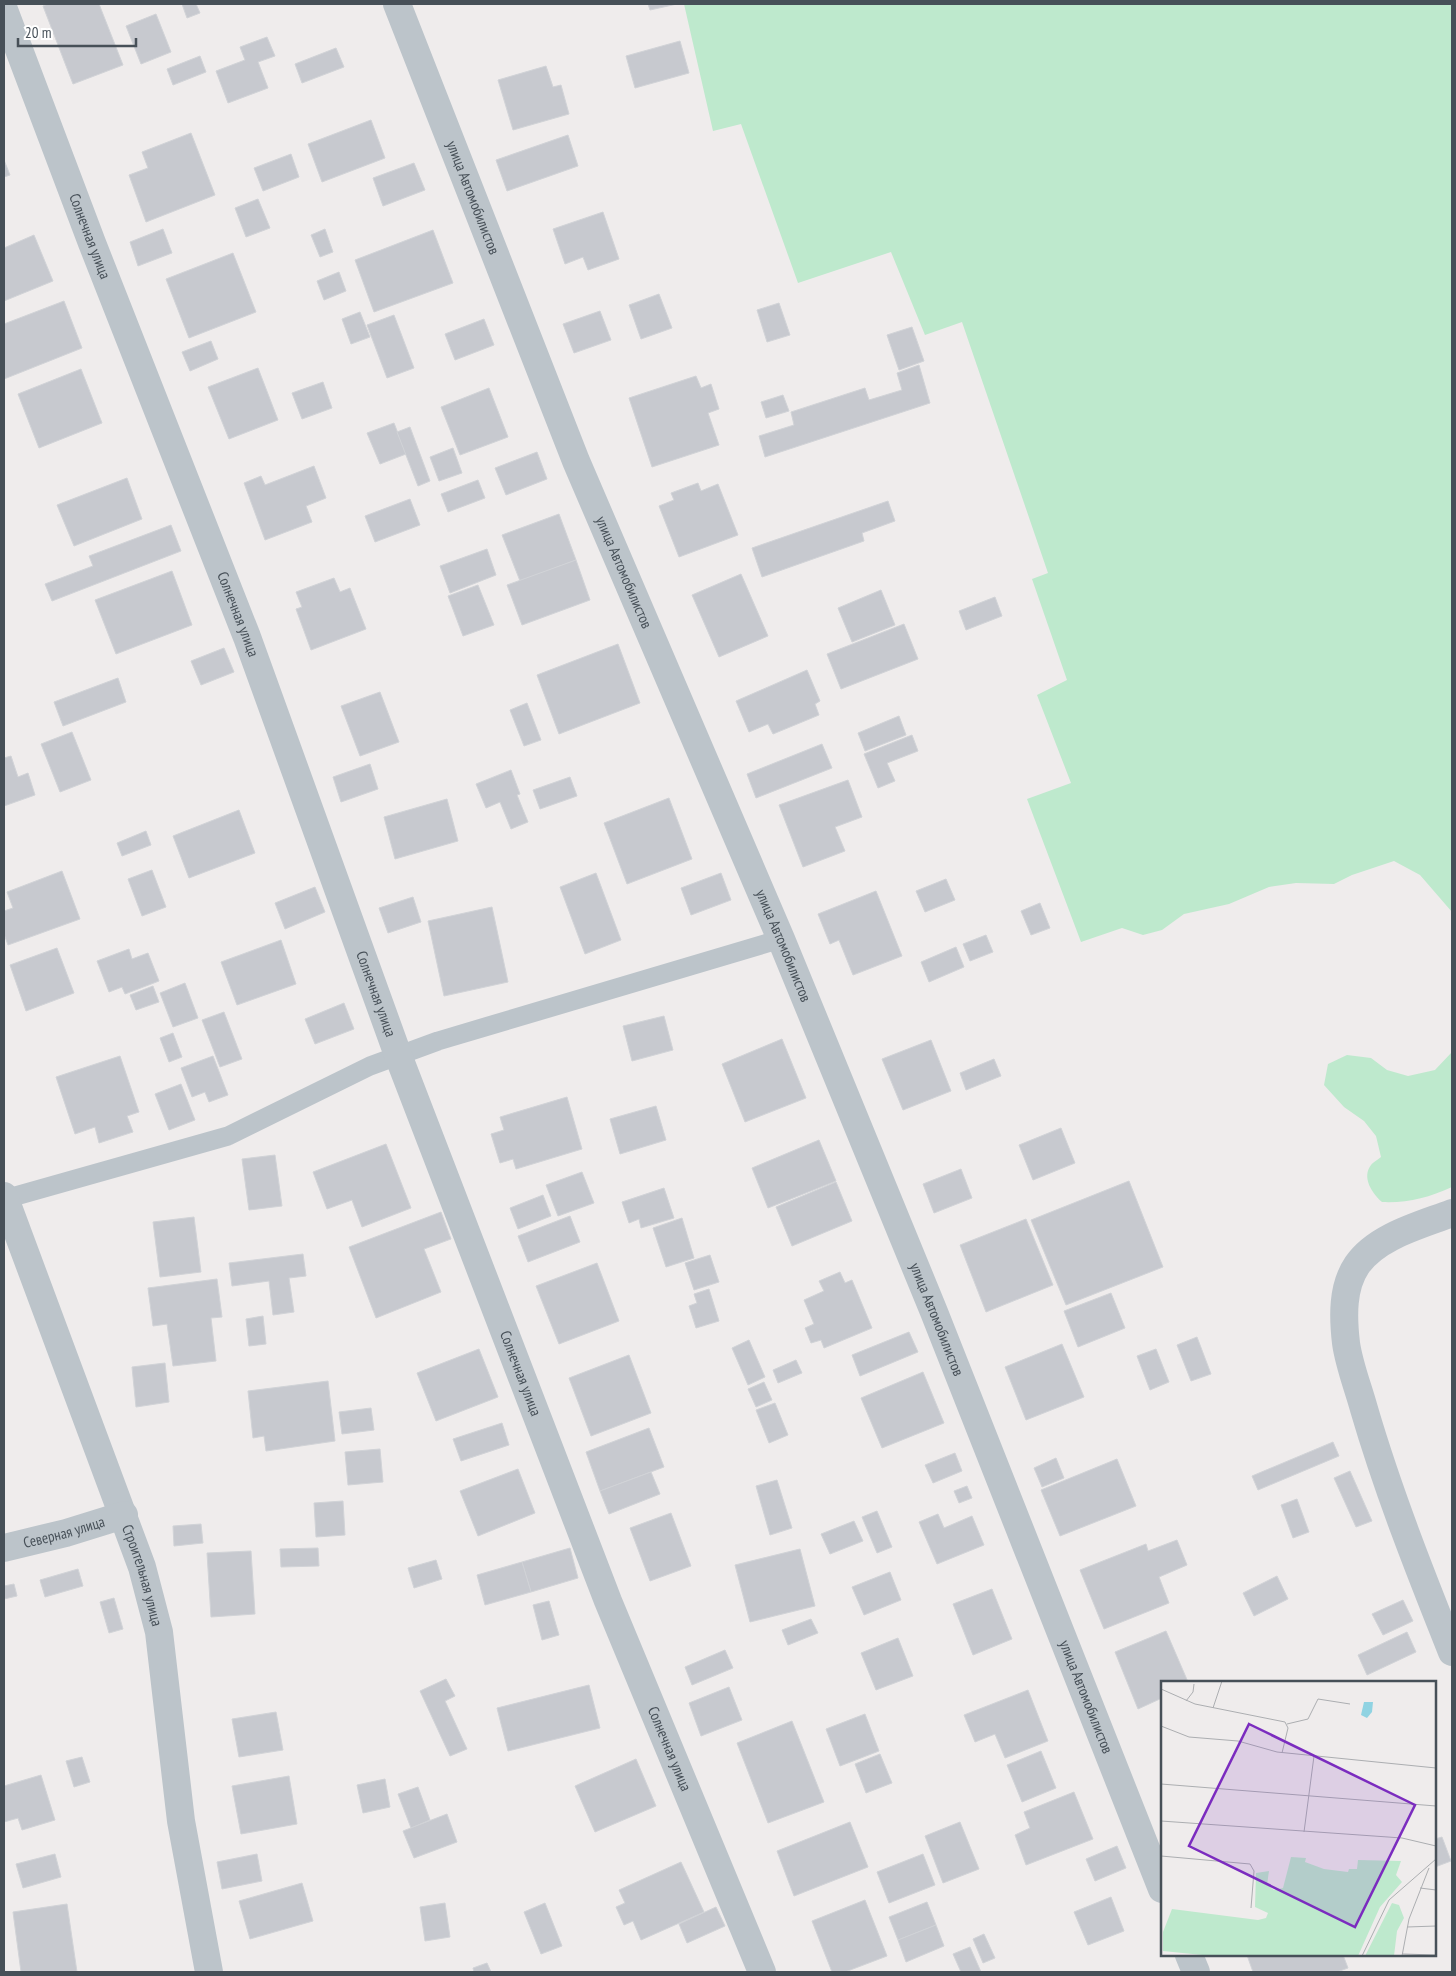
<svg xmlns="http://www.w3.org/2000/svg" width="1456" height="1976" font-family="'PT Sans Narrow',sans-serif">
  <rect width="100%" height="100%" fill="#efecec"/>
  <g fill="#bee9cd">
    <polygon points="684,4 1452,4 1452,912 1420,875 1394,861 1352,875 1334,884 1296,883 1269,887 1229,904 1184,914 1162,930 1143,935 1122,928 1081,942 1027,799 1071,783 1037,695 1067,680 1032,579 1048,573 962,322 925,335 891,252 798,283 741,124 713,131"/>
    <path d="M1452 1052V1187C1428 1198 1408 1203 1382 1202 1373 1194 1361 1178 1371 1165 1373 1162 1378 1160 1381 1157L1376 1136 1364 1121 1344 1107 1324 1085 1328 1064 1347 1055 1371 1058 1387 1070 1408 1076 1435 1070Z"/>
  </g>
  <g fill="#c7c9cf" stroke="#d1d3d7">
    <polygon points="48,4 99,4 123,65 73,84 43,6"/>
    <polygon points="182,4 196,4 200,13 187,18"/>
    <polygon points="648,4 677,4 650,10"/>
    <polygon points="156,14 171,52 141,64 126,26"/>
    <polygon points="267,37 275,56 258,62 268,88 228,103 216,71 245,60 240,47"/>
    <polygon points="680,41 689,73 635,88 626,56"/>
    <polygon points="336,48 344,67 302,83 295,64"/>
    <polygon points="200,56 206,72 173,85 167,69"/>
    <polygon points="546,66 553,87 561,85 569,114 513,130 498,80"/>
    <polygon points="371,120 385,158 322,182 308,144"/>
    <polygon points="191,133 215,195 146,222 129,175 148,168 142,152"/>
    <polygon points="568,135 578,166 507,191 496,160"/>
    <polygon points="291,154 299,177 263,191 254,168"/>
    <polygon points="4,160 10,175 4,177"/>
    <polygon points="414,163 425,190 383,206 373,178"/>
    <polygon points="258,199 270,228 246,237 235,208"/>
    <polygon points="603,212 619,259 588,270 583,257 565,264 553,229"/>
    <polygon points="163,229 172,253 138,266 130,242"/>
    <polygon points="325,229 333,252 320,257 311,235"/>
    <polygon points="433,230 453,283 374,312 355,260"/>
    <polygon points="34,235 53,281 4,301 4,248"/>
    <polygon points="233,253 256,312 189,338 166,279"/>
    <polygon points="339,272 346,291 324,300 317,281"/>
    <polygon points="659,294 672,328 641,339 629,305"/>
    <polygon points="64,301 82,348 4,379 4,324"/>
    <polygon points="779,303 790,335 767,342 757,310"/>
    <polygon points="600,311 611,340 574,353 563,324"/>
    <polygon points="360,312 370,337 351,344 342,319"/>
    <polygon points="394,315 414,368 387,378 367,325"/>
    <polygon points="484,319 494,345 455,360 445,334"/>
    <polygon points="912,327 924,361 899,370 887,335"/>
    <polygon points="211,341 218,359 190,371 182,352"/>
    <polygon points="919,365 930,403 765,457 759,436 794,425 791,412 865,388 869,400 902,390 897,373"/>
    <polygon points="258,368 278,420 229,439 208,387"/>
    <polygon points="81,369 102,423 39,448 18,394"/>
    <polygon points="696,376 701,388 711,384 719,409 708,413 719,445 652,467 629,398"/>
    <polygon points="323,382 332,408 302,419 292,393"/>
    <polygon points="489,388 508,437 460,455 441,407"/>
    <polygon points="783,395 789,411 766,418 761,402"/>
    <polygon points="394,423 406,454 380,464 367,433"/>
    <polygon points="410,427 430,481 418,486 397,432"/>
    <polygon points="453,448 462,473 439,481 430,457"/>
    <polygon points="537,452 547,479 506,495 495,468"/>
    <polygon points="314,466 326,498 306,506 312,522 265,540 244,483 261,476 265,485"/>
    <polygon points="127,478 142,519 74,546 57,505"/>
    <polygon points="478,480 485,498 448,512 441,494"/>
    <polygon points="698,483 701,491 718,484 738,535 679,557 659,506 674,500 671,493"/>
    <polygon points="410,499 420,525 375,542 365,516"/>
    <polygon points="888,501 895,521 862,533 864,541 762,577 752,548"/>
    <polygon points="559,514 576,560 520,581 502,535"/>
    <polygon points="171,525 181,551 52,601 45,584 93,566 89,556"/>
    <polygon points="487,549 496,575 450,593 440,566"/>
    <polygon points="576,560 590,600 522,625 507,585"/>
    <polygon points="172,571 192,625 116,654 95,600"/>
    <polygon points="741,574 768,636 719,657 692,595"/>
    <polygon points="334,578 340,592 350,588 366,629 311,650 296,609 302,607 296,592"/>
    <polygon points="478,585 494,625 463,636 448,596"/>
    <polygon points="881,590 895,625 852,642 838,608"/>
    <polygon points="995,597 1002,616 966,630 959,611"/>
    <polygon points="904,624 918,659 841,689 827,654"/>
    <polygon points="618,644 640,703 559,734 537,675"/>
    <polygon points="224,648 234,672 201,685 191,661"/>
    <polygon points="807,670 820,701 815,704 819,715 773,734 768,724 749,732 736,701"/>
    <polygon points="118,678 126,702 63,726 54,702"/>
    <polygon points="380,692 399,742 360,756 341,706"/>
    <polygon points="527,703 541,740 524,746 510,710"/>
    <polygon points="899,716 906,735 865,751 858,733"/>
    <polygon points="72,732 91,780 60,792 41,744"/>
    <polygon points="912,735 918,751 887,763 895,781 878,788 864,754"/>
    <polygon points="822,744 832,768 756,798 747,774"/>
    <polygon points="11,756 18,777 28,773 35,795 4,806 4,758"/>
    <polygon points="370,764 378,789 341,802 333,777"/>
    <polygon points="511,770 520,794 517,795 528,822 511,829 500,802 486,808 476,784"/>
    <polygon points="570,777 577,796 540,809 533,790"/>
    <polygon points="848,780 862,817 835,827 845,851 803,867 779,805"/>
    <polygon points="669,798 692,859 627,884 604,823"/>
    <polygon points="447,799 458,841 395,859 384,817"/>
    <polygon points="239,810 255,853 189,878 173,836"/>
    <polygon points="146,831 151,845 122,856 117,843"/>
    <polygon points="152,870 166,907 142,916 128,879"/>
    <polygon points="62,871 80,919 8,945 4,934 4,911 13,908 7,892"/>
    <polygon points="596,873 621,940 585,954 560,887"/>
    <polygon points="721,873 731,900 691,915 681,888"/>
    <polygon points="946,879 955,900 925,912 916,891"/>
    <polygon points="315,887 325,912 285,929 275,903"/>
    <polygon points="876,891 902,956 853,975 839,940 830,944 818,914"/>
    <polygon points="413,897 421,922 388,933 379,908"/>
    <polygon points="1040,903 1050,928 1031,935 1021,911"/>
    <polygon points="492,907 508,982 444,996 428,921"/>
    <polygon points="986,935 993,952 970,961 963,944"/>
    <polygon points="281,940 296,984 237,1005 221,962"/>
    <polygon points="956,947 964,967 929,982 921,962"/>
    <polygon points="57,948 74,993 26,1011 10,965"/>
    <polygon points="129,949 132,959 148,953 159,981 125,994 122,987 109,992 97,961"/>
    <polygon points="185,983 198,1018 173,1027 160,993"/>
    <polygon points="153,986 159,1002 136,1010 130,995"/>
    <polygon points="344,1003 354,1029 315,1044 305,1019"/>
    <polygon points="224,1012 242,1059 220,1067 202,1020"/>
    <polygon points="664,1016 673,1050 632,1061 623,1026"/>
    <polygon points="173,1033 182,1057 169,1062 160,1038"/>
    <polygon points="782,1039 806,1098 745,1122 722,1064"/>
    <polygon points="931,1040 951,1091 903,1110 882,1059"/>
    <polygon points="120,1056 139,1112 127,1116 133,1132 99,1143 95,1127 75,1134 56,1077"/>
    <polygon points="213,1056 228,1095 209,1102 205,1092 192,1097 181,1068"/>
    <polygon points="994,1059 1001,1076 966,1090 960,1073"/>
    <polygon points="181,1084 195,1120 169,1130 155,1094"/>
    <polygon points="567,1097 582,1149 516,1169 513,1159 500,1163 491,1134 504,1130 500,1117"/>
    <polygon points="656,1106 666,1140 620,1154 610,1119"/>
    <polygon points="1061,1128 1075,1163 1033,1180 1019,1145"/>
    <polygon points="819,1140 836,1181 768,1208 752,1168"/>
    <polygon points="386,1144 411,1208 362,1227 352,1200 327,1209 313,1172"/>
    <polygon points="275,1155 282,1206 249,1210 242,1159"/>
    <polygon points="961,1169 972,1198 934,1213 923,1184"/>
    <polygon points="582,1172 594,1203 558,1216 546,1185"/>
    <polygon points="1129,1181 1163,1267 1066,1305 1031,1220"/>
    <polygon points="836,1182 852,1221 792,1246 776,1207"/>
    <polygon points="664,1188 674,1218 641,1228 639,1219 629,1223 622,1202"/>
    <polygon points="543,1195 551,1216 518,1229 510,1208"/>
    <polygon points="441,1212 451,1239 424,1249 441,1292 376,1318 349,1247"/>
    <polygon points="570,1216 580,1242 528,1262 518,1236"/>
    <polygon points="194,1217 201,1272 160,1277 153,1222"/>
    <polygon points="682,1218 694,1258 666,1267 653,1228"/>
    <polygon points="1026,1219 1053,1285 986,1312 960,1245"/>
    <polygon points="303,1254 306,1276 289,1278 294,1312 273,1315 269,1281 232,1286 229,1263"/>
    <polygon points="710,1255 719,1282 694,1290 685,1263"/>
    <polygon points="597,1263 619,1321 559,1344 536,1286"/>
    <polygon points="840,1272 845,1283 852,1280 872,1328 824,1348 821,1340 811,1343 805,1328 814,1324 804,1300 824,1291 819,1281"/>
    <polygon points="217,1279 222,1317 211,1318 216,1361 173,1366 167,1324 153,1326 148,1288"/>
    <polygon points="709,1289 719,1321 696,1328 689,1306 697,1303 694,1294"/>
    <polygon points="1111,1293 1125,1328 1078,1347 1064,1311"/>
    <polygon points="263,1316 266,1344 249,1346 246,1319"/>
    <polygon points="909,1332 918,1352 860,1376 852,1355"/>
    <polygon points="1197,1337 1211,1374 1191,1381 1177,1345"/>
    <polygon points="749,1340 765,1377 748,1385 732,1348"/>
    <polygon points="1062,1344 1084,1397 1026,1420 1005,1367"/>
    <polygon points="479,1349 498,1397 436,1421 417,1373"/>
    <polygon points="1156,1349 1169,1382 1150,1390 1137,1356"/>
    <polygon points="629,1355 651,1413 591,1436 569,1378"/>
    <polygon points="796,1360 802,1373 778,1383 773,1370"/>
    <polygon points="165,1363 169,1402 136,1407 132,1367"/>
    <polygon points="923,1372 944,1423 882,1448 861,1398"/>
    <polygon points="328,1381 335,1441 266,1451 264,1436 253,1438 248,1391"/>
    <polygon points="764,1382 772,1400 756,1407 748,1389"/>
    <polygon points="775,1403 788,1435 769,1443 756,1410"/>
    <polygon points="371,1408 374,1430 342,1434 339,1412"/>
    <polygon points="502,1423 509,1445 461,1461 453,1439"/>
    <polygon points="649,1428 664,1467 600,1491 586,1452"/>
    <polygon points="1333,1442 1339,1456 1258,1490 1252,1476"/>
    <polygon points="380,1449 383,1482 348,1485 345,1452"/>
    <polygon points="955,1453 962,1471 933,1483 925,1465"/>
    <polygon points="1056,1458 1064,1478 1042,1487 1034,1468"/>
    <polygon points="1117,1459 1136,1506 1060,1536 1041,1490"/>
    <polygon points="518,1469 535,1513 478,1536 460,1491"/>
    <polygon points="1350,1471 1372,1521 1356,1527 1334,1478"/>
    <polygon points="651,1472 660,1494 609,1514 600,1491"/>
    <polygon points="777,1480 792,1528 770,1535 756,1486"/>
    <polygon points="967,1486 972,1498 959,1503 954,1491"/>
    <polygon points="1297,1499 1309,1532 1293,1538 1281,1505"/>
    <polygon points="343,1501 345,1535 316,1537 314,1503"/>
    <polygon points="877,1511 892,1547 877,1553 862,1517"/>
    <polygon points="671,1513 691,1566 650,1581 630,1528"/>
    <polygon points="938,1514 944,1528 972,1516 984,1545 937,1564 919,1522"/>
    <polygon points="854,1521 863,1541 830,1554 821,1534"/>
    <polygon points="201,1524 203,1543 174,1546 173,1526"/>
    <polygon points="1177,1540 1187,1565 1159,1577 1169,1603 1104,1629 1080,1570 1146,1544 1148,1551"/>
    <polygon points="318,1548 319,1566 281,1567 280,1549"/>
    <polygon points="570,1548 578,1578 531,1592 522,1562"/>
    <polygon points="800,1549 815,1606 750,1622 735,1565"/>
    <polygon points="251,1551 255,1614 211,1617 207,1553"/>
    <polygon points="436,1560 442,1579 414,1588 408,1568"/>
    <polygon points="522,1562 531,1592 485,1605 477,1575"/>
    <polygon points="78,1569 83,1586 45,1597 40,1580"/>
    <polygon points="890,1572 901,1600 864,1615 852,1587"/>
    <polygon points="1277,1576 1288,1599 1254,1616 1243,1593"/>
    <polygon points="14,1584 17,1596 4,1599 4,1586"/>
    <polygon points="992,1589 1012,1639 973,1655 953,1604"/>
    <polygon points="114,1598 123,1629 109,1633 100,1602"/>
    <polygon points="1403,1600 1413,1621 1383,1635 1372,1614"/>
    <polygon points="549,1601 559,1635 542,1640 533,1605"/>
    <polygon points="811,1619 818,1633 788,1645 782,1630"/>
    <polygon points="1166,1631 1188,1682 1162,1682 1162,1698 1138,1709 1115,1652"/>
    <polygon points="1407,1632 1416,1652 1367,1675 1358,1655"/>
    <polygon points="898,1638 913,1676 876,1690 861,1653"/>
    <polygon points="725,1650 733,1668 692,1685 685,1667"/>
    <polygon points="446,1679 455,1696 445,1701 467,1749 450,1756 420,1691"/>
    <polygon points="589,1685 600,1728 508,1751 497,1708"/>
    <polygon points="729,1687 742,1720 701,1736 689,1703"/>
    <polygon points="1028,1690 1048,1741 1005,1758 995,1734 975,1742 964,1715"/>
    <polygon points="276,1712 283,1750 239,1757 232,1719"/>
    <polygon points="865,1714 879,1751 840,1766 826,1729"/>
    <polygon points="792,1721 824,1802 768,1823 737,1743"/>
    <polygon points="1041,1751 1056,1788 1022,1802 1007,1765"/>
    <polygon points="880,1754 892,1783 866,1793 855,1764"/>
    <polygon points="82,1757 90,1782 74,1787 66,1761"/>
    <polygon points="636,1759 656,1806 595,1832 575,1786"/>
    <polygon points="41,1775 55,1820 22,1830 18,1818 4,1822 4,1786"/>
    <polygon points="289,1776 297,1824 241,1834 232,1786"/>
    <polygon points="385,1779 390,1807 363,1813 357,1785"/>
    <polygon points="418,1787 430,1820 411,1828 398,1794"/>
    <polygon points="1074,1792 1093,1839 1026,1865 1015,1835 1030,1828 1024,1812"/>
    <polygon points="447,1814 457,1842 414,1858 403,1831"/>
    <polygon points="850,1822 868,1867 794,1896 777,1851"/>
    <polygon points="960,1822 979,1869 943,1883 925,1836"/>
    <polygon points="1442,1837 1451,1861 1435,1867 1435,1839"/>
    <polygon points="1117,1846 1126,1868 1095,1881 1086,1859"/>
    <polygon points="55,1854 61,1877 23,1888 16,1864"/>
    <polygon points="257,1854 262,1881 222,1889 217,1862"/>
    <polygon points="923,1854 935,1885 889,1903 877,1872"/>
    <polygon points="681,1862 704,1912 641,1940 633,1921 624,1925 616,1907 625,1903 619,1890"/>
    <polygon points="302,1883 313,1921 250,1939 239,1901"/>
    <polygon points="1111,1897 1124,1931 1088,1945 1074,1912"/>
    <polygon points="865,1900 887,1956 845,1972 832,1972 812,1921"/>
    <polygon points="927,1902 936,1925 898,1940 889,1917"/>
    <polygon points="445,1903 450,1937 425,1941 420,1907"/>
    <polygon points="545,1903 562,1946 541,1954 524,1912"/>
    <polygon points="67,1904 77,1972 21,1972 13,1912"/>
    <polygon points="716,1907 725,1926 687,1943 679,1924"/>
    <polygon points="936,1925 944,1946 906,1962 898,1940"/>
    <polygon points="984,1934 995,1958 983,1963 973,1939"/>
    <polygon points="970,1947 981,1972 961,1972 953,1954"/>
    <polygon points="1247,1955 1343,1955 1348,1968 1337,1972 1253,1972"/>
    <polygon points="487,1963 491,1972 474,1972 473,1968"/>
  </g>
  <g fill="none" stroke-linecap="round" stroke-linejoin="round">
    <polyline stroke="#bcc4ca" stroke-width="19" points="5,1199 228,1136 370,1066 438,1041 781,939"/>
    <g stroke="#bcc4ca" stroke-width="28">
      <path id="s1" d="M397 4 576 461 781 939 934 1312 1162 1889"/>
      <path id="s2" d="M4 10 92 243 247 637 398 1055 608 1601 762 1972"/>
      <path id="s3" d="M4 1196 142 1567 159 1632 181 1821 209 1972"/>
      <path d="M1452 1213C1421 1225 1377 1236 1357 1265 1342 1287 1343 1317 1346 1343 1349 1365 1358 1387 1364 1409 1388 1491 1420 1572 1452 1652"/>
      <path id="s4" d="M4 1548 66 1533 124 1515"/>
      <polyline points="1189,1955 1196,1972"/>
    </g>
  </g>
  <g text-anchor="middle" stroke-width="4" stroke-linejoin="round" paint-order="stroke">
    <g font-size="15" fill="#475058" stroke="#fff">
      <text dy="5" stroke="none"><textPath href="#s1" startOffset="208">улица Автомобилистов</textPath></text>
      <text dy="5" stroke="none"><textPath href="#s2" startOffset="242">Солнечная улица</textPath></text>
      <text dy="5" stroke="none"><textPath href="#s1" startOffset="612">улица Автомобилистов</textPath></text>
      <text dy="5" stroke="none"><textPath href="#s2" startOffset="648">Солнечная улица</textPath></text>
      <text dy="5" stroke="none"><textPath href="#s1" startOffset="1018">улица Автомобилистов</textPath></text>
      <text dy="5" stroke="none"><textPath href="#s2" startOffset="1052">Солнечная улица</textPath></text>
      <text dy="5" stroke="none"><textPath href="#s1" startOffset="1422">улица Автомобилистов</textPath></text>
      <text dy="5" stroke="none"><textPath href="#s2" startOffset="1458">Солнечная улица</textPath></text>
      <text dy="5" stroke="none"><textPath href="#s4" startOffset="62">Северная улица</textPath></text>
      <text dy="5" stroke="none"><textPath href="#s3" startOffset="404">Строительная улица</textPath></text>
      <text dy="5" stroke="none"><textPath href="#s1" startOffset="1828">улица Автомобилистов</textPath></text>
      <text dy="5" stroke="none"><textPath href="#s2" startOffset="1862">Солнечная улица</textPath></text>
    </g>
  </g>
  <g transform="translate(1161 1681)">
    <rect width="275" height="275" fill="#efecec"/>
    <path d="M130 176 145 177 144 181 163 188 187 191 188 188H196L197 179 240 180 235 194 241 201 219 226 197 275H51L2 270V251L11 228 97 239 105 237 107 232 94 226 95 192 108 190 106 204 113 209 122 207ZM231 222 238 224 243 237 236 250 233 275H204Z" fill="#bee9cd"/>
    <path d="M203 21H212L211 31 206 37 200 34Z" fill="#90d3e2"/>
    <path fill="none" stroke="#acaeb1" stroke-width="1" d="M0 8 34 23 124 41 127 47 121 72M25 20 32 11 33 3M52 27 61 0M126 43 147 38 157 18 189 23M0 45 28 56 77 60 116 71 275 87M0 103 275 125M0 140 241 157 275 165M143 151 153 75M0 175 89 183 93 190 90 227M259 207 275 209M246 246 275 245M242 273 275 274M201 275 228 219 275 178M241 275 248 238 268 187"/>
    <path fill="#7b2cbf" fill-opacity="0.15" stroke="#7b2cbf" stroke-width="2.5" d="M88 43 254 124 194 246 28 165Z"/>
    <rect width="275" height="275" fill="none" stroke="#475058" stroke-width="2.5"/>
  </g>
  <rect width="1456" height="1976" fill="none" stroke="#475058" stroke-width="10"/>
  <path d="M18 38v8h118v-8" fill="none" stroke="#475058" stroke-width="2.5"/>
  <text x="25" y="38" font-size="15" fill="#475058" stroke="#ffffff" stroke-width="4" paint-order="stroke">20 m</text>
</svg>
